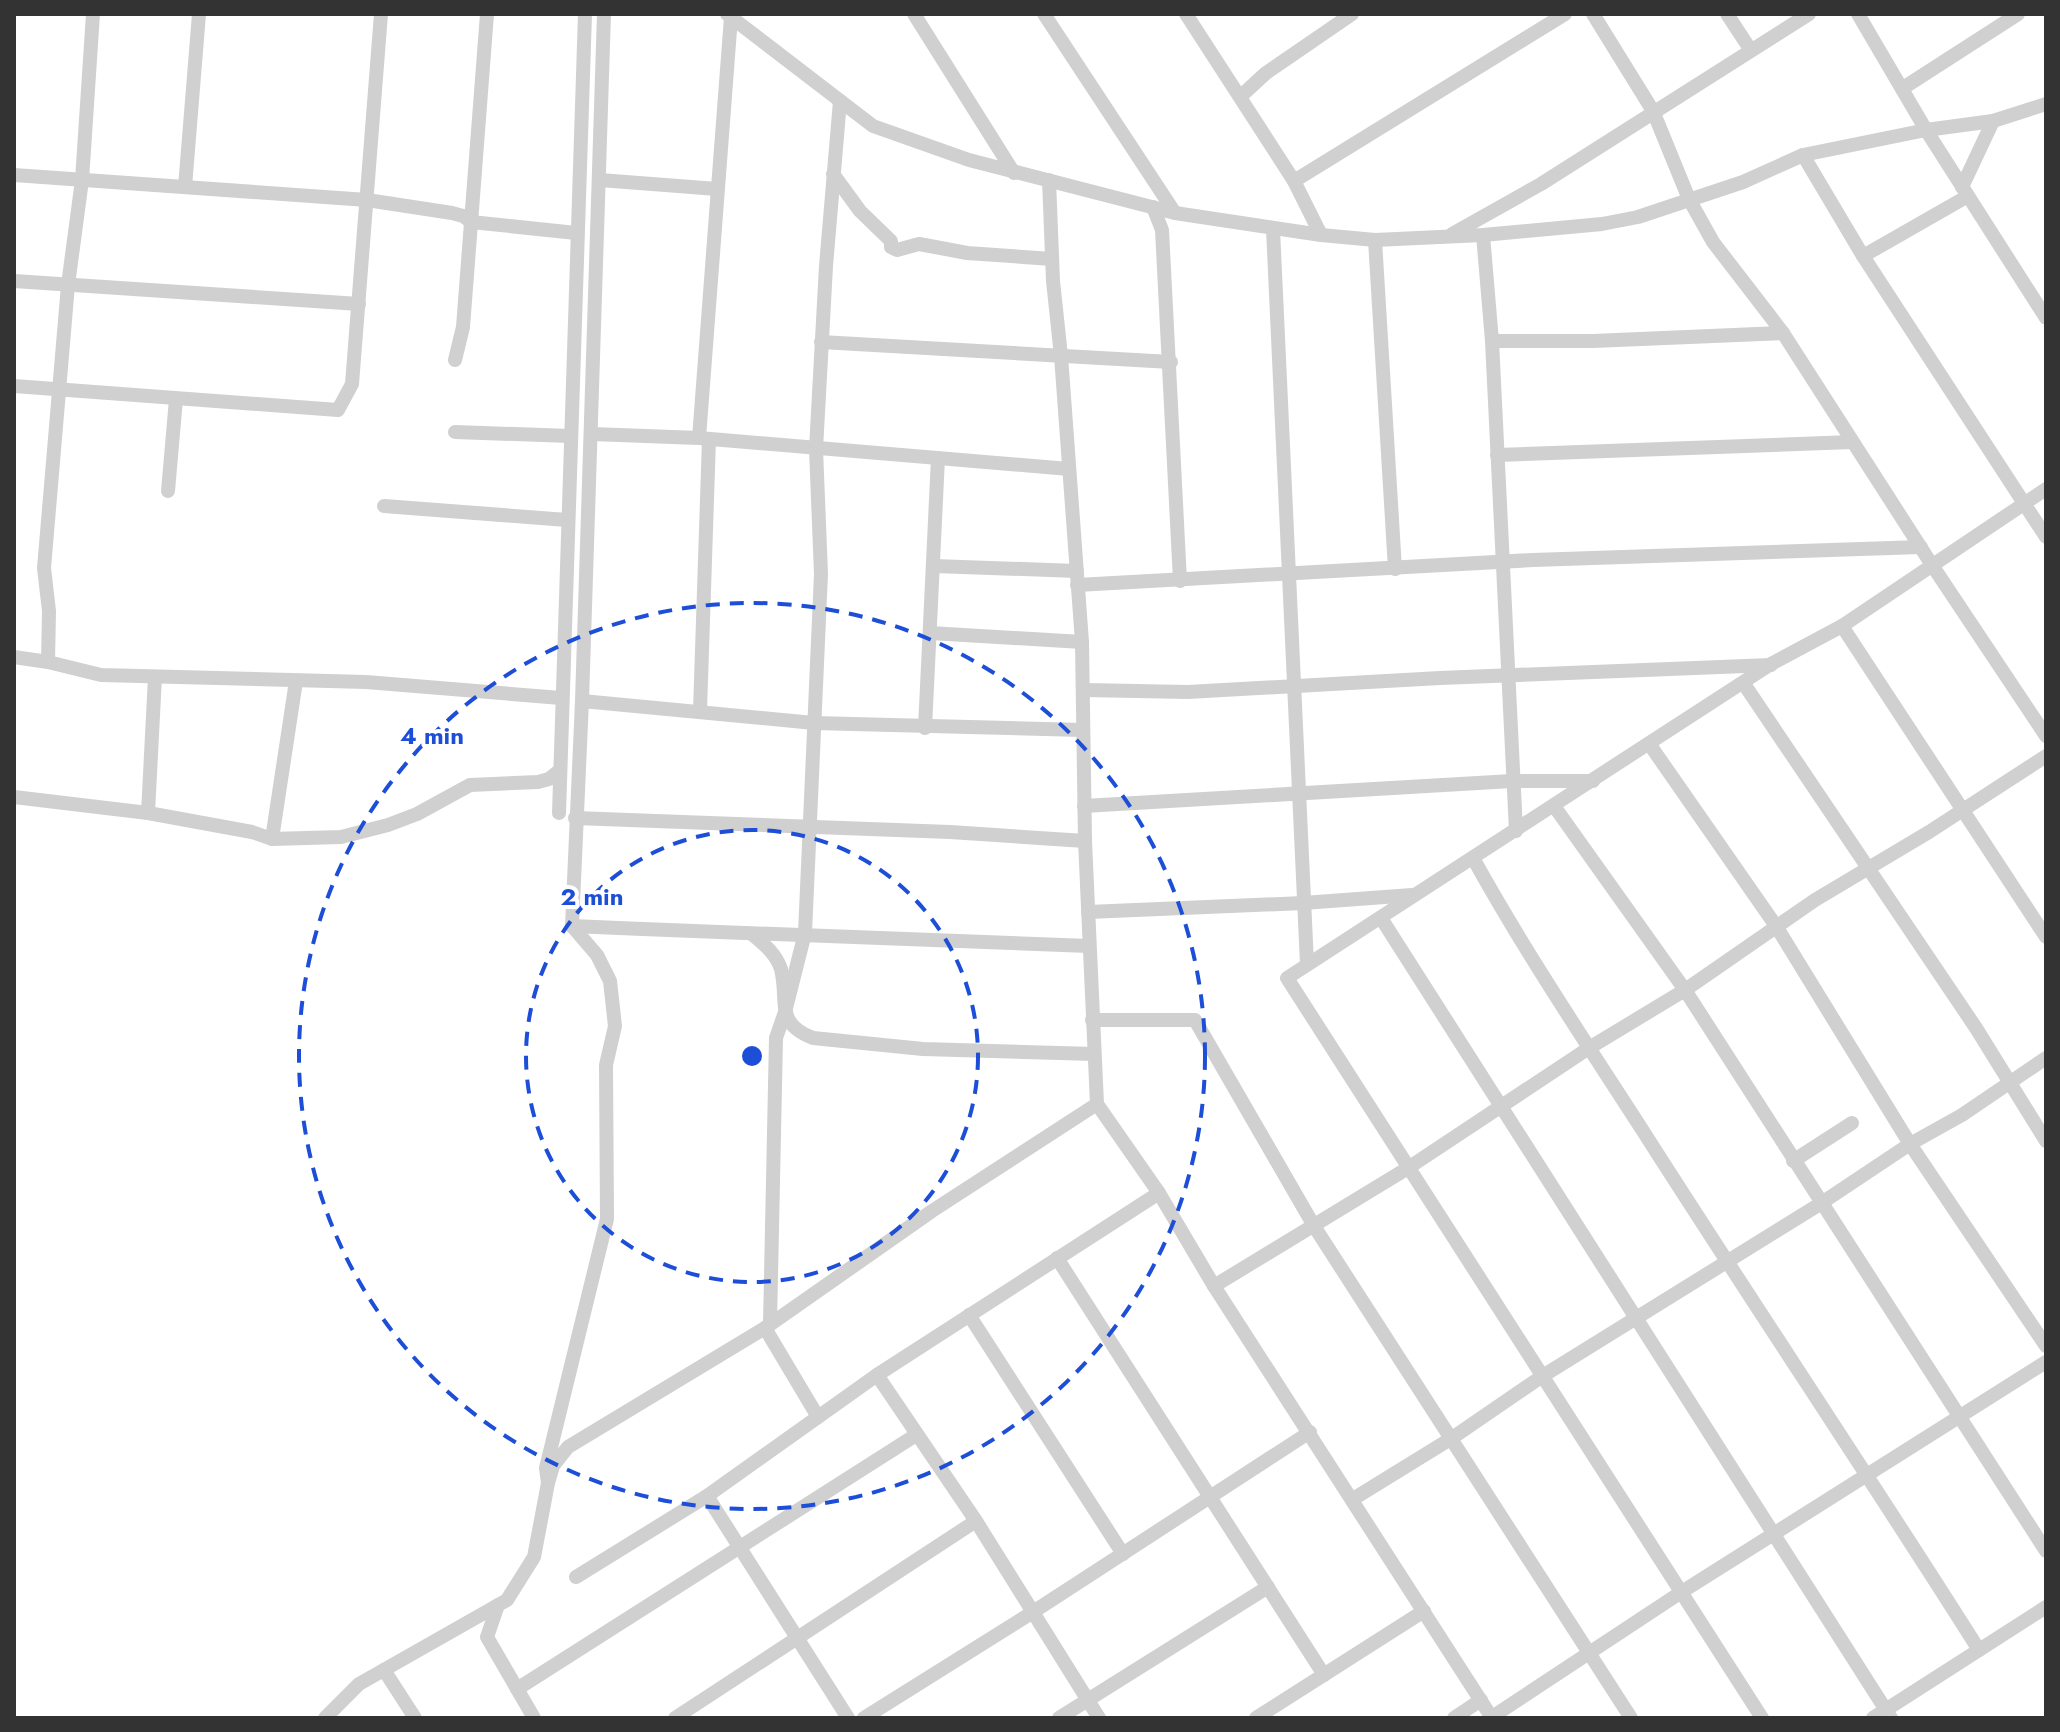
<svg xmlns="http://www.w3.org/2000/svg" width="2060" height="1732" font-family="Jost,sans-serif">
  <rect width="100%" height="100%" fill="#fff"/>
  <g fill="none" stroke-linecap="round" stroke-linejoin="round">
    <g stroke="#d0d0d0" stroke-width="14">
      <polyline points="727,14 873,126 969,160 1175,213 1321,235 1375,240 1483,235 1602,224 1638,217 1743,182 1803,155 1926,130 1993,121 2046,104"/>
      <polyline points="914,14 1014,173"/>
      <polyline points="1044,14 1175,213"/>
      <polyline points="1186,14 1294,181 1321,235"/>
      <polyline points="1593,14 1653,111 1689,199 1713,242 1783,333 1932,565 2046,736"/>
      <polyline points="1727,14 1750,49"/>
      <polyline points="1858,14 1926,130 2046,318"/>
      <polyline points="1903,88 2018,14"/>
      <polyline points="1241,96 1266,73 1352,14"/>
      <polyline points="1803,155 1863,256 2046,537"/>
      <polyline points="833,174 860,211 891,241 891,247 897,250 919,244 967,253 1052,259"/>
      <polyline points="14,175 367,200 452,213 463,216 471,222 576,233"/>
      <polyline points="600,180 717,189"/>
      <polyline points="1049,180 1053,281 1061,356 1082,642 1085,841 1097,1104 1159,1193 1214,1286 1492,1718"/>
      <polyline points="1294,181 1565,14"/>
      <polyline points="185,187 199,14"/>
      <polyline points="1962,187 1993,121"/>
      <polyline points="1153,207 1162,230 1180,581"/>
      <polyline points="1273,229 1307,964"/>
      <polyline points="1452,234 1541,184 1809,14"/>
      <polyline points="1483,235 1492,341 1516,831"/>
      <polyline points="1375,240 1395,569"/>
      <polyline points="1863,256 1968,196"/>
      <polyline points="14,281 359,304"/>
      <polyline points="1492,341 1593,341 1783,333"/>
      <polyline points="821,342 1171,362"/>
      <polyline points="455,360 463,327 487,14"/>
      <polyline points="14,386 338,410 352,384 381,14"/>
      <polyline points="455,432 570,436"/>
      <polyline points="592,434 699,438 1069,469"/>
      <polyline points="699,438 731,17"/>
      <polyline points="1497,455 1852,442"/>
      <polyline points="168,491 176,399"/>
      <polyline points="384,506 567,520"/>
      <polyline points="934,566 1077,571"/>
      <polyline points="1077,585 1533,560 1921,547"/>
      <polyline points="1842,626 2046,937"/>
      <polyline points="930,633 1082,642"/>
      <polyline points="14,657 48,662 101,675 366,682 561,698"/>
      <polyline points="48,662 49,611 44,568 68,285 82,180 93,14"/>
      <polyline points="1744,684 1976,1028 2046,1141"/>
      <polyline points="1084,690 1188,692 1440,678 1771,665"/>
      <polyline points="582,701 814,723 1083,730"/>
      <polyline points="700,711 709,439"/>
      <polyline points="925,728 938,458"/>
      <polyline points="1650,745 1776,926 1910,1144 2046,1346"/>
      <polyline points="14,797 148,813 252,832 272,839 341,837 388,825 417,814 470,785 538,782 549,779 559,771"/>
      <polyline points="1084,806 1512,781 1593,781"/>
      <polyline points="1554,806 1685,990 2046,1551"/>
      <polyline points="148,813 155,677"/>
      <polyline points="559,813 585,14"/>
      <polyline points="575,818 950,832 1085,841"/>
      <polyline points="272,839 296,681"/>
      <path d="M1473 858C1525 952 1585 1041 1643 1131 1754 1305 1869 1476 1979 1650"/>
      <polyline points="1088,912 1303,903 1412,895"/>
      <polyline points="1381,918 1891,1718"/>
      <path d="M572 926C744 934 916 938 1089 946"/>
      <path d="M753 935C765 945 776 954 781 969 789 1001 774 1023 813 1038L923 1049 1094 1054"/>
      <polyline points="1092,1020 1195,1020 1314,1226 1631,1718"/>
      <polyline points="1793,1161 1852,1123"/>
      <polyline points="1057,1258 1324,1675"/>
      <polyline points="1214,1286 1408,1168 1589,1048 1685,990 1815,900 1929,832 2046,756"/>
      <polyline points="969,1315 1123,1554"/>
      <polyline points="770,1324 776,1038 785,1012 805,933 821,574 816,449 826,266 840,101"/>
      <polyline points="765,1328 818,1417"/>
      <polyline points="877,1375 976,1521 1099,1718"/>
      <polyline points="548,1483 546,1468 607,1219 606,1065 615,1026 610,981 597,955 572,926 582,701 604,14"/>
      <polyline points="707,1496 848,1718"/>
      <polyline points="1353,1499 1452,1438 1541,1377 1820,1204 1910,1144 1962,1115 2046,1058"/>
      <polyline points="576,1577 707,1496 877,1375 1159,1193"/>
      <polyline points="498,1605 487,1637 534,1718"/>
      <polyline points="384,1670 415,1718"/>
      <polyline points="517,1689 916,1435"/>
      <polyline points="1492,1717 1680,1593 2046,1362"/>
      <polyline points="325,1718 359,1684 507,1600 534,1557 548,1483 553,1466 568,1447 765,1328 932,1211 1097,1104"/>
      <polyline points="675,1718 976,1521"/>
      <polyline points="864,1718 1033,1612 1310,1432"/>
      <polyline points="1059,1718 1268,1587"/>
      <polyline points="1256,1718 1424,1611"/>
      <polyline points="1454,1718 1481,1700"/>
      <polyline points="1762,1718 1287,978 1771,664 1842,626 2046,489"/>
      <polyline points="1873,1718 2046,1607"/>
    </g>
  </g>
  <g fill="none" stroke="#1d4ed8" stroke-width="4" stroke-dasharray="14 10">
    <circle cx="752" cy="1056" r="226"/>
    <circle cx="752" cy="1056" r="453"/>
  </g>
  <circle cx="752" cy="1056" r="12" fill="#1d4ed8" stroke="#fff" stroke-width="4"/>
  <g font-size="24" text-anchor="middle" font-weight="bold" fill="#1d4ed8" stroke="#fff" stroke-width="8" stroke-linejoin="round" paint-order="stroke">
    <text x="432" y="744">4 min</text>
    <text x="592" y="905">2 min</text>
  </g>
  <rect width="2060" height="1732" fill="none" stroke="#333333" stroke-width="32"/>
</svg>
